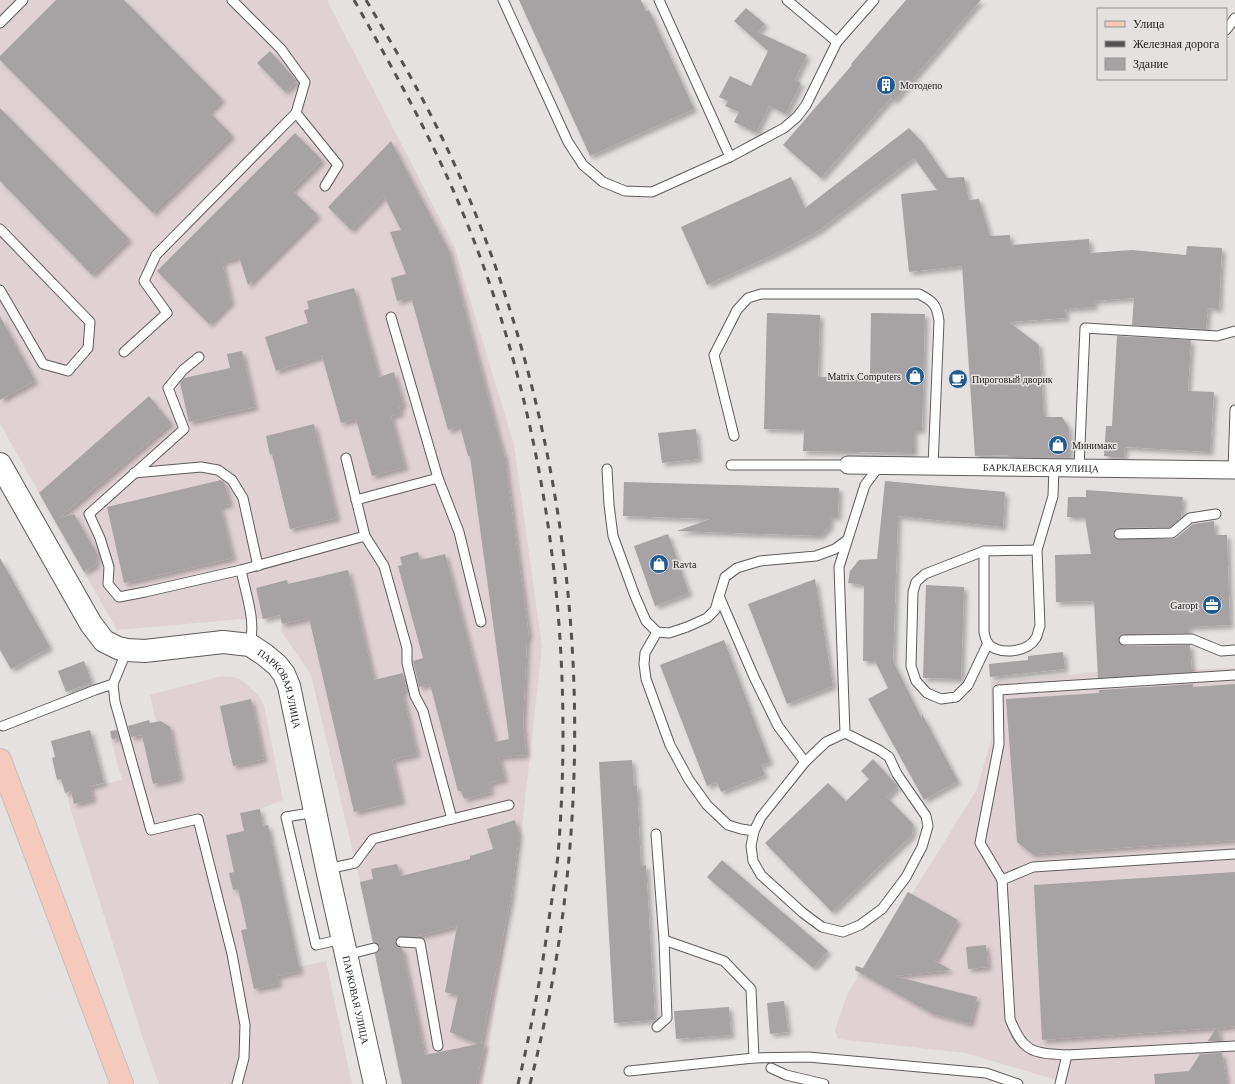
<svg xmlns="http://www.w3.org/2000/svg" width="1235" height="1084" font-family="'Times New Roman',serif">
  <defs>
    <filter id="shadow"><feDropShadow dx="3.5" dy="3.5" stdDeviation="2" flood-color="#0004"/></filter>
  </defs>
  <rect width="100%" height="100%" fill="#e5e1e1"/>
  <g fill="#e0d2d4">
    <polygon points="0,0 327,0 454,246 514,445 542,647 520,846 483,1084 401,1084 360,882 311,675 281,631 282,624 280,615 263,619 243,619 117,630 0,424"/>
    <polygon points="1235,668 1235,1084 1070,1084 965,1053 838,1039 835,1030 846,997 907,892 912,894 977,789 991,740 991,682 1098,672"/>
    <polygon points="221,676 234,677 243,681 259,696 264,705 283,800 260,809 263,826 269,825 299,967 326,961 352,1084 159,1084 143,1039 70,808 67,793 122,780 110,736 156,722 150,695"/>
  </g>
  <g fill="#a7a3a5" fill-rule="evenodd" filter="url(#shadow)">
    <polygon points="56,0 124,0 222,99 209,112 232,135 153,213 0,60 0,56"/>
    <polygon points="519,0 641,0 646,11 649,10 694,109 590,156"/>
    <polygon points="906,0 981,0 894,101 891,98 821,178 783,145 852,65 851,64"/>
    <polygon points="746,8 765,24 758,32 807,55 795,80 801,83 786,114 769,106 756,133 734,122 739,112 725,106 728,101 719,97 730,76 751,86 768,51 734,21"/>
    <polygon points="270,51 297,81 285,92 257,63"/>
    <polygon points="0,108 129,239 92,275 0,181"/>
    <polygon points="909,128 923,143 947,178 964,177 969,200 979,199 990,236 1010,235 1011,245 1089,239 1090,253 1132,250 1186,255 1187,246 1222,248 1219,309 1208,308 1206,329 1132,325 1134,298 1094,301 1094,307 1065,309 1066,318 1009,322 1039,345 1044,417 1062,417 1069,428 1070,457 1009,457 1009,455 975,456 962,266 909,272 901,194 937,190 914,158 818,231 783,250 707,285 681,227 791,177 805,208"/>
    <polygon points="295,133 322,160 292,190 318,215 248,285 239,257 222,262 231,302 209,324 157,271"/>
    <polygon points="391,141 449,251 503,453 504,453 529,636 527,637 523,723 526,755 499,757 505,779 489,783 491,792 464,799 461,791 458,791 430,684 419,687 413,661 423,658 398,566 402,565 400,557 418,552 420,560 445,554 495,742 509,739 470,456 468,456 460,426 448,430 411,297 397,301 391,278 406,274 390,232 401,230 384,196 351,230 328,207"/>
    <polygon points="354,288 379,377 394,372 403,405 399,407 401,413 391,416 405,467 372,476 356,419 341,423 322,356 276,371 265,337 308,323 304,310 309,309 307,301"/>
    <polygon points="767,313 820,315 818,377 870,378 871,313 925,314 922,430 914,430 914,453 803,451 804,430 764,429"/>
    <polygon points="0,316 35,381 0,400"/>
    <polygon points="1117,336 1191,340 1188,391 1214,392 1210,452 1125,447 1124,458 1104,456 1106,426 1112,426"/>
    <polygon points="242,351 255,407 189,422 180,383 184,378 230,368 227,354"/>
    <polygon points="149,396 171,423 59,518 74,514 97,554 96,565 84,572 39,493"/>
    <polygon points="314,424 337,518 290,529 272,454 270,455 266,436"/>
    <polygon points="696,429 699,459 662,463 658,433"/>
    <polygon points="221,480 224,482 230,504 220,506 233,558 124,583 107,507"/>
    <polygon points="885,481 1005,492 1003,527 898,516 893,661 922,719 922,714 958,781 924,800 868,699 888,688 875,661 863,661 864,585 848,583 850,571 859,560 877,559"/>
    <polygon points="624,482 839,488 838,517 830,517 830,526 820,536 677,531 710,519 623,516"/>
    <polygon points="1086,490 1183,497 1181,518 1170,527 1118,528 1114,531 1113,534 1116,539 1172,539 1176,538 1193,524 1214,521 1215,535 1227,535 1230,625 1188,627 1188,633 1124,634 1119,637 1119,643 1124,646 1190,645 1192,672 1098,678 1094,601 1056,602 1055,555 1091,554 1085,517 1067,517 1068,497 1086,497"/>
    <polygon points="668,534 689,593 655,606 634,546"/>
    <polygon points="0,558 50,647 11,669 0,650"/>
    <polygon points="348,570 374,680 403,673 407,690 402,691 417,754 392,760 402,801 354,812 309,618 282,624 280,615 263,619 256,588 287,580 288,584"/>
    <polygon points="815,579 833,686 787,704 748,604"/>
    <polygon points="926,585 964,587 961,679 923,678"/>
    <polygon points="724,640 770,762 761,765 765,775 721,792 717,782 707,786 660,665"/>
    <polygon points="1063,652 1065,669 990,677 989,664 1028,660 1028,656"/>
    <polygon points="84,661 92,683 66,692 58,671"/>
    <polygon points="1193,684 1193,687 1235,684 1235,840 1032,854 1017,842 1006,699 1099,693 1099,690"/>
    <polygon points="251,699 264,759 233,766 220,706"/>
    <polygon points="149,720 150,723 161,721 170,727 180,778 153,784 142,735 131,737 128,726"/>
    <polygon points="90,730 104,783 90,786 93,799 74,804 71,791 65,793 61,779 57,780 52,758 55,757 51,741"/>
    <polygon points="117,730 119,738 112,739 110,731"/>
    <polygon points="873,759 898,786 887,797 913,824 912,835 832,912 765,843 828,783 846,801 869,779 861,771"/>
    <polygon points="632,760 634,786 637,785 641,866 646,865 655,1020 614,1023 599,762"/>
    <polygon points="260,809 263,826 268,825 300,971 277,976 279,984 254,989 241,930 247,929 238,889 233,890 229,873 234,872 226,835 244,831 240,813"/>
    <path d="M515 820 519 834 511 898 481 1044 485 1043 476 1084H402L375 954 378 952 380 947 378 944 373 942 360 882 373 879 371 869 397 864 401 876 470 859V856L493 849 487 829ZM457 926 445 992 458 995 450 1032 478 1044 425 1055 402 948 397 947 395 941 399 937H414Z"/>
    <polygon points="722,860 828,951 813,968 707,877"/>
    <polygon points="1235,872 1235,1026 1218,1028 1220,1041 1208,1041 1216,1028 1042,1040 1034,885"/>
    <polygon points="908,892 958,920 935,961 951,970 894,976 977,997 970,1024 931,1013 855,970 856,966 863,968"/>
    <polygon points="986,945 988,967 968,969 966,947"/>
    <polygon points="784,1001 788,1032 770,1034 767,1003"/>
    <polygon points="729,1007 731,1035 676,1039 674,1011"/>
    <polygon points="1222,1053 1227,1084 1155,1084 1154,1074 1189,1071 1200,1054"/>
  </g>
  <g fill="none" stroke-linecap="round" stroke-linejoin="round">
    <g stroke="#5f5b5b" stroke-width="11">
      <g id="service">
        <polyline points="503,0 568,142 583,165 603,182 625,191 652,192 730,157 784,128 797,117 806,105 837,42 874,0"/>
        <polyline points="659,0 730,157"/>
        <polyline points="787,0 837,42"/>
        <polyline points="0,23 23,0"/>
        <polyline points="1226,30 1235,18"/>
        <polyline points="296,113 338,165 325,186"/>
        <polyline points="0,229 90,322 88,348 68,371 43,364 0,290"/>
        <polyline points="124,352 167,313 144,281 156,255 296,113 305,82 281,49 232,0"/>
        <polyline points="199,357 183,370 168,388 184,429 89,514 100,538 109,567 108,584 119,597 145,592 241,570"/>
        <path d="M734 436 714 355 737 310 748 298 761 294H919C933 301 937 305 939 321L933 466"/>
        <polyline points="731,465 848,465"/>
        <polyline points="1079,468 1085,328 1217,336 1235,331"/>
        <polyline points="607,469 609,505 613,536 635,596 646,621 657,632 669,633 687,627 707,618 715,610 725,577 737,568 760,561 816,556 835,549 847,540"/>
        <polyline points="1233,470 1235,410"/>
        <polyline points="134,473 201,467 218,470 232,480 243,498 258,566"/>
        <polyline points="438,478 459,532 481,622"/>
        <polyline points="356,500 438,478 391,317"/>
        <polyline points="1119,534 1172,533 1190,518 1216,514"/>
        <polyline points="365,536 384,566 407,648 407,663 415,696 423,711 452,819 509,805"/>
        <path d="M984 551V632C985 636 986 641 988 644 1000 655 1027 653 1036 638 1038 635 1038 630 1040 626L1037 550 1053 496 1054 467"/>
        <polyline points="719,596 754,677 778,726 805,762"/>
        <polyline points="657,632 645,653 644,664 646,679 670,745 689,780 707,805 728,825 741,829 754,831"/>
        <polyline points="1124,640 1192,639 1221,651 1235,650"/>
        <polyline points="988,643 968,685 956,697 941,699 927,693 916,681 911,666 913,592 916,582 925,574 984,551 1037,550"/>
        <path d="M250 645C256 620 246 595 241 570L365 536 346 458"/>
        <polyline points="127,650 113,684 115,702 151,830 198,819 232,954 245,1025 244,1058 237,1084"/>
        <path d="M1235 675 998 690 999 744 980 843 1002 880 1010 1019C1023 1053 1033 1053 1067 1055L1235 1046"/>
        <polyline points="3,726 95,690 113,684"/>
        <polyline points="845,733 879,750 889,757 897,774 926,816 928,826 922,847 906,877 882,909 860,925 843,932 822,927 803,913 761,875 753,861 751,846 754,831 761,817 805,762 826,742 845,733 839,567 865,485 880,465"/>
        <polyline points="316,812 286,817 316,945 343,939"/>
        <polyline points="656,834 664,940 667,1018 657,1027"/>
        <polyline points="327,869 355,863 373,839 452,819"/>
        <polyline points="1002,880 1033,867 1235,854"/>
        <polyline points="664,940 724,961 751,989 754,1058"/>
        <polyline points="401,942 420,943 438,1046"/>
        <polyline points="346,955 374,948"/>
        <polyline points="771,1068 786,1075 824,1084"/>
        <polyline points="629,1071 754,1058 808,1057 986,1073 1018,1084"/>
        <polyline points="1060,1084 1067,1055"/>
      </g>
    </g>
    <g stroke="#5f5b5b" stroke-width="19">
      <g id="minor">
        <path id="s1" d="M848 465 1235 470"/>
      </g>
    </g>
    <g stroke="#5f5b5b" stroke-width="24">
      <g id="tertiary">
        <path id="s2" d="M0 464 91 624 104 641 118 648 127 650 145 651 223 642 250 645 265 655 277 665 284 674 289 686 327 869 375 1084"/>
      </g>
    </g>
    <g stroke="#c1c0c0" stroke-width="24">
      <polyline id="primary" points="0,760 122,1084"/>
    </g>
    <use href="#service" stroke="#fff" stroke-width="9"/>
    <use href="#minor" stroke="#fff" stroke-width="17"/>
    <use href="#tertiary" stroke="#fff" stroke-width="22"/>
    <use href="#primary" stroke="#f6c9bd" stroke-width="22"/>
    <g stroke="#535151" stroke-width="3" stroke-dasharray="7 7" stroke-linecap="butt">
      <path d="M354 0C392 67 430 135 460 206 546 411 576 635 558 855 556 874 553 893 550 912 542 970 532 1027 518 1084"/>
      <path d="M366 0C399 55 431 111 457 170 584 456 608 781 530 1084"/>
    </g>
  </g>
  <defs>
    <g id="building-disc" transform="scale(1)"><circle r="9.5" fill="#205b92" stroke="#e5e1e1"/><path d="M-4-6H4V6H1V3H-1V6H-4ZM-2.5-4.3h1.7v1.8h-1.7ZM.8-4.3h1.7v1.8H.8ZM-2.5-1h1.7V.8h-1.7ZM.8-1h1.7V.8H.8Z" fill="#fff"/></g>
    <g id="shop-disc" transform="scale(1)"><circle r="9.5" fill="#205b92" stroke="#e5e1e1"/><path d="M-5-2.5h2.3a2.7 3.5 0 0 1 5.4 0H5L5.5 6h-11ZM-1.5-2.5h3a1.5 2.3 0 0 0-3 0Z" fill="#fff"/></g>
    <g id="cafe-disc" transform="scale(1)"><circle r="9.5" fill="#205b92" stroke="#e5e1e1"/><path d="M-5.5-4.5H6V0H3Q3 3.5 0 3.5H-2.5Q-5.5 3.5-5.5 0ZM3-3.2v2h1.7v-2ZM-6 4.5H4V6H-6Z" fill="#fff"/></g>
    <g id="office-disc" transform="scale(1)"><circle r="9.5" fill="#205b92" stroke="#e5e1e1"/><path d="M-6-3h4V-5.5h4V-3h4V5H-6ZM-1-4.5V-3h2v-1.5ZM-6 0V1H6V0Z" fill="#fff"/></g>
  </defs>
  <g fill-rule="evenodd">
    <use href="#building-disc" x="886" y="85"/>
    <use href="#shop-disc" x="915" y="376"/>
    <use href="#cafe-disc" x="958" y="379"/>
    <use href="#shop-disc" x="1058" y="445"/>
    <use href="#shop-disc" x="659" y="564"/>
    <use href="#office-disc" x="1212" y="605"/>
  </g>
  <g text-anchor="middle" stroke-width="3" stroke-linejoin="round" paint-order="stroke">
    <g font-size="10" fill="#201e1e" stroke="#e5e1e1" text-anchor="start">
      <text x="900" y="89">Мотодепо</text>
      <text x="901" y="380" text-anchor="end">Matrix Computers</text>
      <text x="972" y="383">Пироговый дворик</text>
      <text x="1072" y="449">Минимакс</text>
      <text x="673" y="568">Ravta</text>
      <text x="1198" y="609" text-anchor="end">Garopt</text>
    </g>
    <g font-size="10" fill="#201e1e" stroke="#e5e1e1">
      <text dy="4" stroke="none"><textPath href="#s1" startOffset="193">БАРКЛАЕВСКАЯ УЛИЦА</textPath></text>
      <text dy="4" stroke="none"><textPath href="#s2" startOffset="410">ПАРКОВАЯ УЛИЦА</textPath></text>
      <text dy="4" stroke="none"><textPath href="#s2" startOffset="733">ПАРКОВАЯ УЛИЦА</textPath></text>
    </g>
  </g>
  <rect x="1097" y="8" width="130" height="72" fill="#e5e1e1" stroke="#969393"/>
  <rect x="1105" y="21" width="20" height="6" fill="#f6c9bd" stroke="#969393"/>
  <text x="1133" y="28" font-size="12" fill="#201e1e">Улица</text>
  <rect x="1105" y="41" width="20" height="6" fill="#535151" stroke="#969393"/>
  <text x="1133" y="48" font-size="12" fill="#201e1e">Железная дорога</text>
  <rect x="1105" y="58" width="20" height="12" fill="#a7a3a5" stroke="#969393"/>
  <text x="1133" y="68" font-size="12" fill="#201e1e">Здание</text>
</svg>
